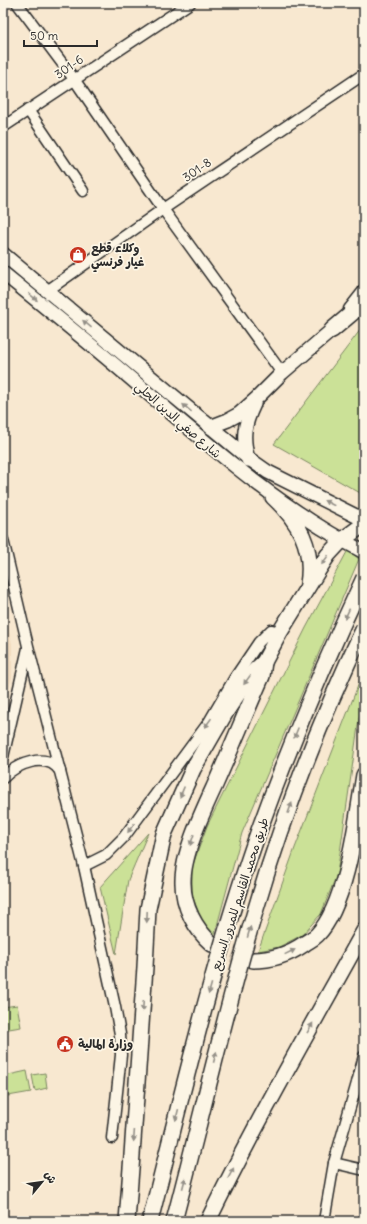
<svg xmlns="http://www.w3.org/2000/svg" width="367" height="1224" font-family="Delius,'Playpen Sans Arabic',sans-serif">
  <rect width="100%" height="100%" fill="#f8e8d0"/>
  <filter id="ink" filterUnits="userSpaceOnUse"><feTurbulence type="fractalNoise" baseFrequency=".025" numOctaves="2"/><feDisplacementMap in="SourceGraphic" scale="8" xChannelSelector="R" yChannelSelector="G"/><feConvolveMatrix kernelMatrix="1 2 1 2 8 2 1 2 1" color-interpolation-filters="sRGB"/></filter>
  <g filter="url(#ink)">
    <polygon fill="#f1dbbe" points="3,603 12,644 12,677 3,710"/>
    <g fill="#cbe197" stroke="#7b8661">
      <polygon points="364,325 364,491 362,494 274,444"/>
      <polygon points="348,550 359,559 242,833 214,937 201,919 192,895 192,867 207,826 306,628"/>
      <polygon points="364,670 364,701 359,719 337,874 321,914 302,935 279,947 258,951 295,848"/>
      <polygon points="148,833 128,880 116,954 100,887"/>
      <polygon points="17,1005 21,1027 3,1030 3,1007"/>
      <polygon points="27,1071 31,1092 8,1096 4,1076"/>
      <polygon points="45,1073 47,1088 35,1091 32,1075"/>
    </g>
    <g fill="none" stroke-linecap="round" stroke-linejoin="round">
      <path stroke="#cfc2af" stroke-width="15" stroke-dasharray="15 8" stroke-linecap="butt" d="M212 944C225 952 237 958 253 960"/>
      <g stroke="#2b2b2b" stroke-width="13">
        <g id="minor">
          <polyline points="17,3 74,79 163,209 282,373"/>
          <polyline points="28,110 83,191"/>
          <polyline points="3,127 190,3"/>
          <polyline points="47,291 163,209 364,74"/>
          <polyline points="349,309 364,290"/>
          <polyline points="3,540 28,646 84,866 115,1007 120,1034 121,1055 112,1138"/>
          <polyline points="3,757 28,648"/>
          <path d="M3 778C16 764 47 751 60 771"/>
          <polyline points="84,866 106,855 124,837 209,722 234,679 259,642 271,630 280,632"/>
          <polyline points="334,1163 364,1170"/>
          <polyline points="324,1221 334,1163 357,1083 364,1056"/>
        </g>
      </g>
      <g stroke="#2b2b2b" stroke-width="16">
        <g id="major">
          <polyline points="3,254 248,458 268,472 364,520"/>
          <path d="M3 273C50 311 97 349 143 389 213 449 281 509 364 552"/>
          <polyline points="210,427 228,420 239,414 257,398 282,373 332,330"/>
          <path d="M248 460C242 436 244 425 254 404"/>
        </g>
      </g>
      <g stroke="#2b2b2b" stroke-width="18">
        <g id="highway">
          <polyline points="332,330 364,303"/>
          <path d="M273 497C299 521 314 548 308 584"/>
          <path d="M212 944C195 929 183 906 183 883 182 855 203 811 215 785 231 749 246 712 262 676L264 662"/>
          <path d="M253 960C272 960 288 955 304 944 308 941 313 939 317 935 347 905 357 818 364 775"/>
          <polyline points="127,1221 132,1155 145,967 148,909 164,834 193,769 227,710 251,674 264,662 280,632 317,572 328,555 341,541 364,524"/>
          <path d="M208 1221C256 1122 311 1027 364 931"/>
        </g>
      </g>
      <use href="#minor" stroke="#fcf5e5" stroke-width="10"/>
      <use href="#major" stroke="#fcf5e5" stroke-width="13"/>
      <use href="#highway" stroke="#fcf5e5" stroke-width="15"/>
      <g stroke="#2b2b2b" stroke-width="18" stroke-linecap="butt">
        <g id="highway-bridge">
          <path d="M150 1221C183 1091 213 960 258 833 289 747 325 661 364 578"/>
          <path d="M174 1221C201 1119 224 1016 254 915 283 817 320 720 364 628"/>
        </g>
      </g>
      <use href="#highway-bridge" stroke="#fcf5e5" stroke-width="15"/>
    </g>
    <defs><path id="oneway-solid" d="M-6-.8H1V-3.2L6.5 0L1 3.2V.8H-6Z"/></defs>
    <g fill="#949088">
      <use href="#oneway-solid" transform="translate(33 297) rotate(40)"/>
      <use href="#oneway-solid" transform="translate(87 324) rotate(-140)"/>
      <use href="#oneway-solid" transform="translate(187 408) rotate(-140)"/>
      <use href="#oneway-solid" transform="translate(329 503) rotate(-153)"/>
      <use href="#oneway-solid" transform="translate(325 560) rotate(126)"/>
      <use href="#oneway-solid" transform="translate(347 614) rotate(115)"/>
      <use href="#oneway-solid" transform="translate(247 680) rotate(125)"/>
      <use href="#oneway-solid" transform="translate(208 723) rotate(125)"/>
      <use href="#oneway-solid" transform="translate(296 733) rotate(112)"/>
      <use href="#oneway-solid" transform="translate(182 792) rotate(113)"/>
      <use href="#oneway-solid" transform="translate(290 808) rotate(-70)"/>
      <use href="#oneway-solid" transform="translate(131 828) rotate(126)"/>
      <use href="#oneway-solid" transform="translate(192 840) rotate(109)"/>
      <use href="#oneway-solid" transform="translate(147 917) rotate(92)"/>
      <use href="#oneway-solid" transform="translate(249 932) rotate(-74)"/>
      <use href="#oneway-solid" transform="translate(290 952) rotate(-26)"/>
      <use href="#oneway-solid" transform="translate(210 989) rotate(106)"/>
      <use href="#oneway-solid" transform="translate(143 1006) rotate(94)"/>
      <use href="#oneway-solid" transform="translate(310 1028) rotate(-60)"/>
      <use href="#oneway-solid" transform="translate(215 1057) rotate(-75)"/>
      <use href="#oneway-solid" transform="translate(177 1115) rotate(104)"/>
      <use href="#oneway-solid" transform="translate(134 1136) rotate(94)"/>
      <use href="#oneway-solid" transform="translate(231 1173) rotate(-62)"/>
      <use href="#oneway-solid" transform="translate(184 1183) rotate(-75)"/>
    </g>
  </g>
  <defs>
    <g id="shop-disc" transform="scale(0.9)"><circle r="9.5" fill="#c8321e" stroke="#fcf5e5"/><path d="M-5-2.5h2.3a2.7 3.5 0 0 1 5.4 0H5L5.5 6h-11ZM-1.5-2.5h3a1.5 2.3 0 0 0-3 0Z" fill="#fff"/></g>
    <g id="civic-disc" transform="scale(0.9)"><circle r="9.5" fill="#c8321e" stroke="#fcf5e5"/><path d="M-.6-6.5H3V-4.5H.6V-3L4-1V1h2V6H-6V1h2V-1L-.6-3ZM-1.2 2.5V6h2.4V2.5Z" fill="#fff"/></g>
  </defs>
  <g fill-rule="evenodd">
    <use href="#shop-disc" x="78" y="255"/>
    <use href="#civic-disc" x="65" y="1044"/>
  </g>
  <g text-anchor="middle" stroke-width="3.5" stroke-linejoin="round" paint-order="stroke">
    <g font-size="12" fill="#2b2b2b" stroke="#fcf5e5">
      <text transform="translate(69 67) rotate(-34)" y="4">301-6</text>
      <text transform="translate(197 170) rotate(-34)" y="4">301-8</text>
      <text transform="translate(178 420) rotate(41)" y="4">شارع صفي الدين الحلي</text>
      <text transform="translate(240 894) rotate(-72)" y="4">طريق محمد القاسم للمرور السريع</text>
    </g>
    <g font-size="12" font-weight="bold" fill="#2b2b2b" stroke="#fcf5e5" text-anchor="start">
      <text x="91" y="252">وكلاء قطع<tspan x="91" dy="14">غيار فرنسي</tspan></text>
      <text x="78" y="1048">وزارة المالية</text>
    </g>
  </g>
  <rect width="367" height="1224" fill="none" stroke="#fcf5e5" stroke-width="16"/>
  <rect x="8" y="8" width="351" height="1208" fill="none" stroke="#2b2b2b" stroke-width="1.5" filter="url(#ink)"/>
  <g transform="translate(42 1182) rotate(61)" stroke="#fcf5e5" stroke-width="3" paint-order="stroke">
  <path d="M0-3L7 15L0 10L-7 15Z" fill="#2b2b2b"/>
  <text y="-6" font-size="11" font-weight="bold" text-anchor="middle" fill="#2b2b2b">ش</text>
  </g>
  <path d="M24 40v6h73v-6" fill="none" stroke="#2b2b2b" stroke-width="2"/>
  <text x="30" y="40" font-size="12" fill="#2b2b2b" stroke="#fcf5e5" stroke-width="3" paint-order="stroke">50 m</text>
</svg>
